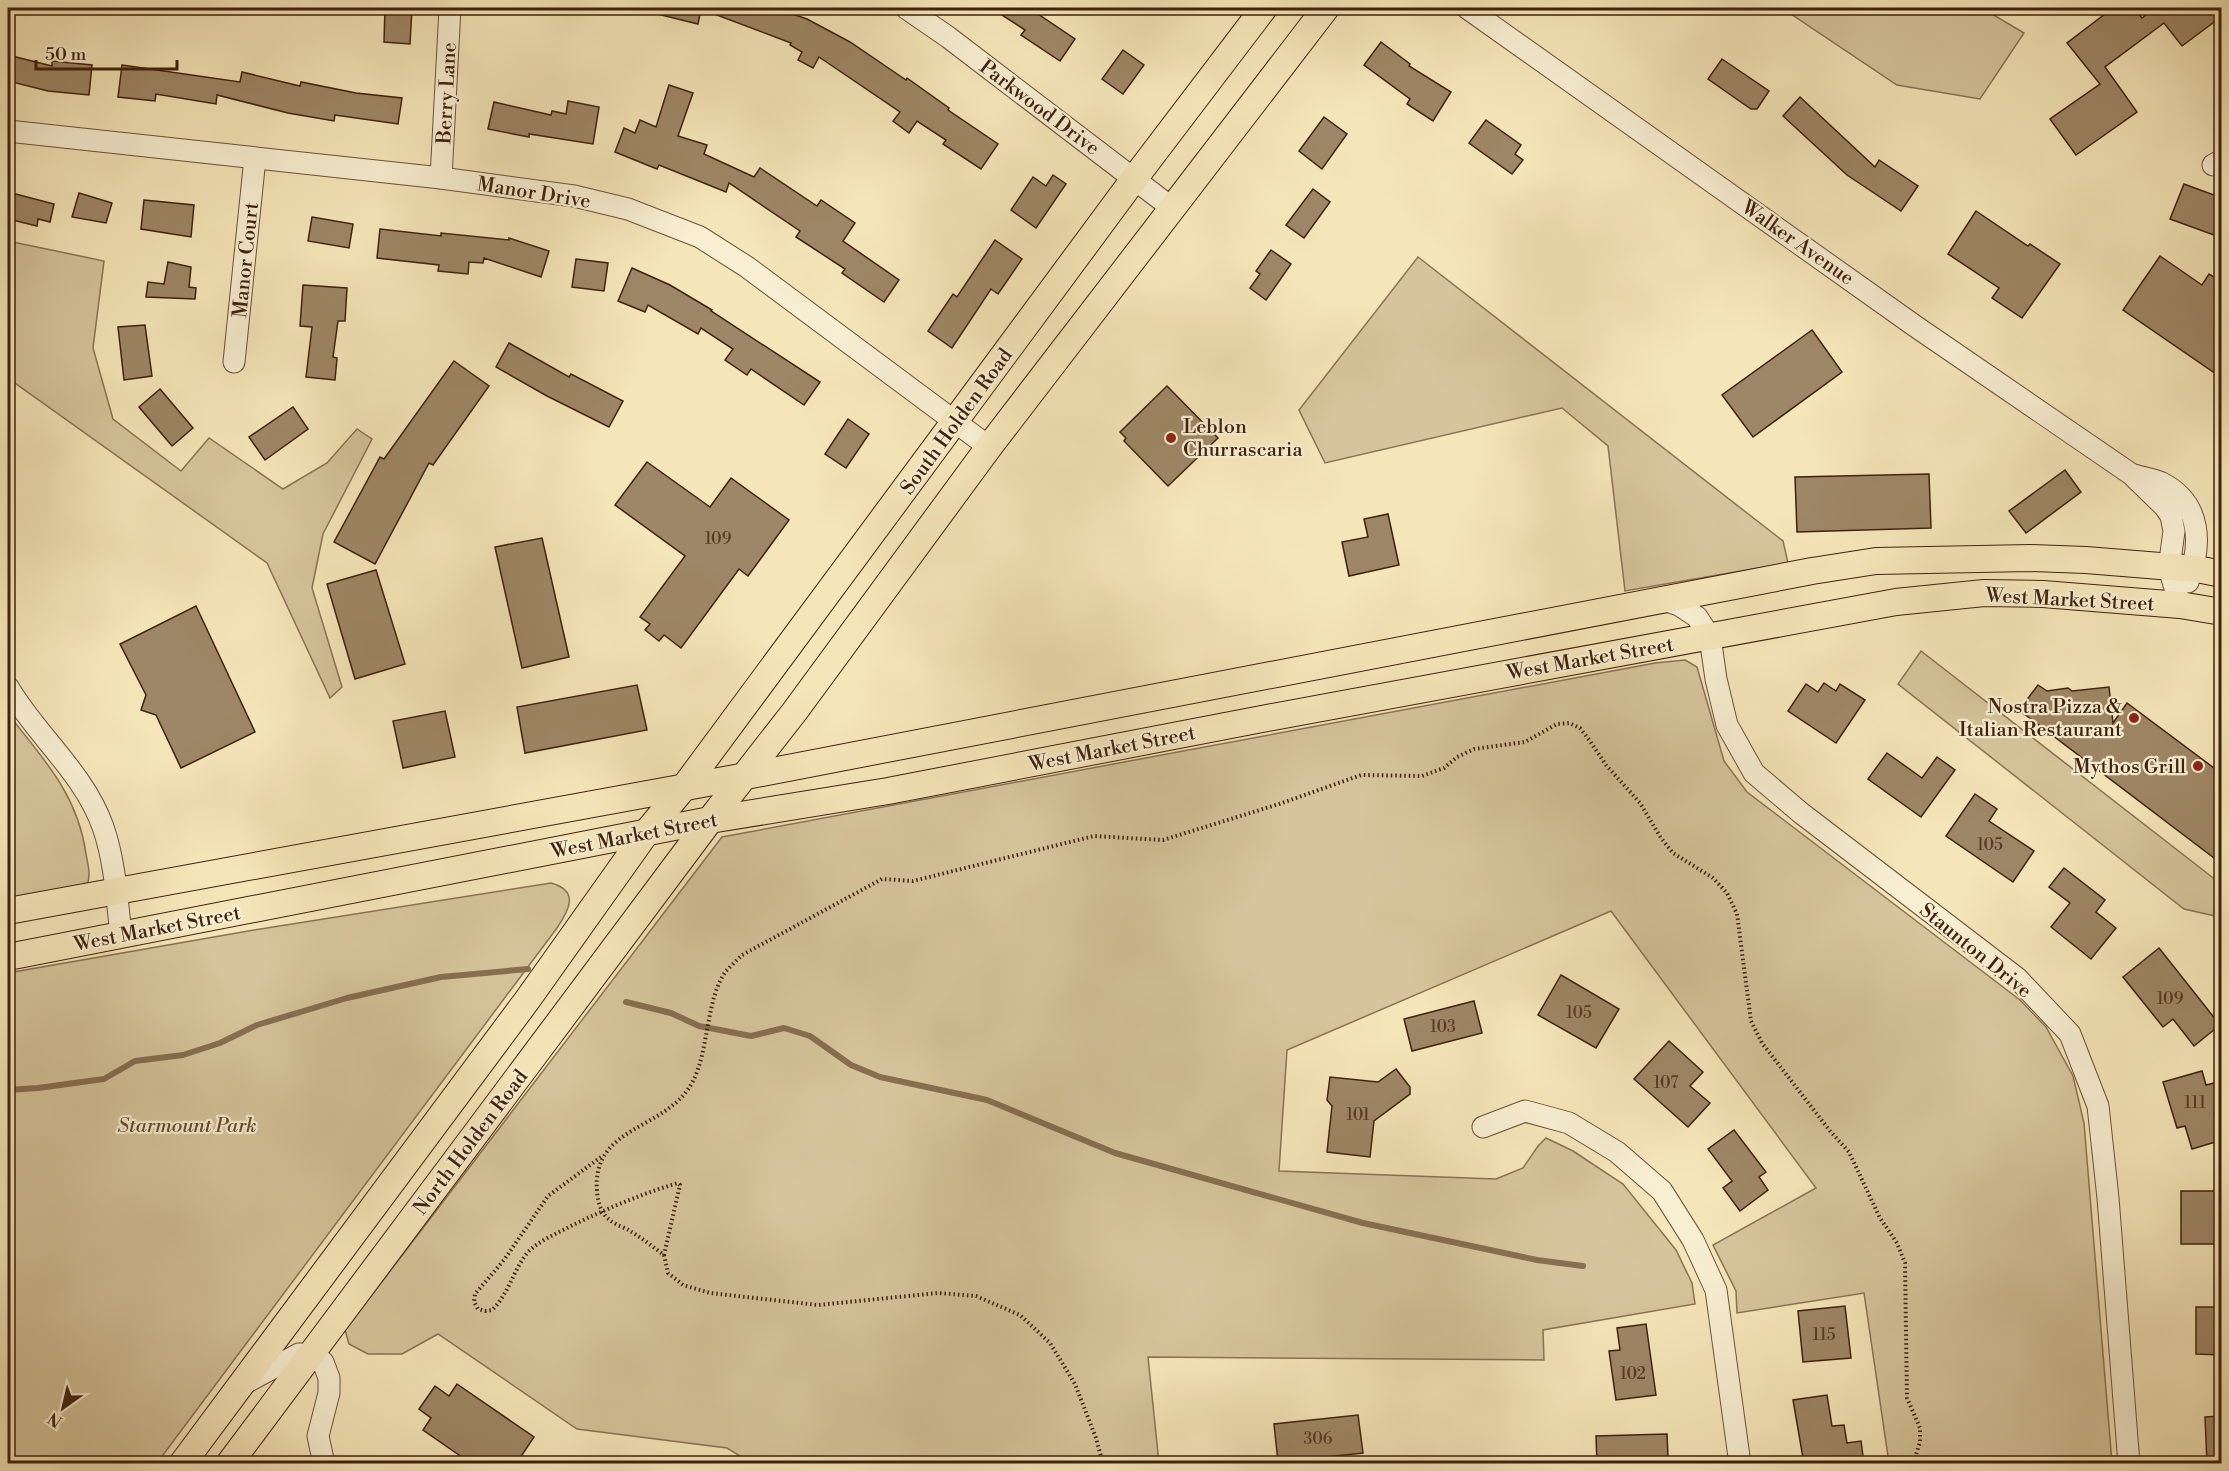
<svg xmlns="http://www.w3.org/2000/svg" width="2229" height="1471" font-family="'Libre Bodoni',serif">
  <rect width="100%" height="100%" fill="#f5e6b9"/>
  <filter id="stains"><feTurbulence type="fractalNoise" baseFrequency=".00333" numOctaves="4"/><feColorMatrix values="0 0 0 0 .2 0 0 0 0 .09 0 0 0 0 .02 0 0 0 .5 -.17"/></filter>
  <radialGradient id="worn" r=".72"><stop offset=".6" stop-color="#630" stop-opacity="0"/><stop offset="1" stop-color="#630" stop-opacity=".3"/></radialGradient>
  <g fill="#d6c59c" stroke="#8a7354" stroke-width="1.5">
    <polygon points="1782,8 1982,8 2024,33 1980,99 1897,85"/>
    <polygon points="8,241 104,261 93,348 113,419 181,471 209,438 283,489 327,463 357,429 372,439 323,534 312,588 342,687 330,698 267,563 8,378"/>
    <polygon points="1418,257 1783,541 1788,563 1625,591 1608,446 1562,408 1325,463 1299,410"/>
    <polygon points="1921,651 2221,884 2221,921 2215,916 2184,909 1898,684"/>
    <polygon points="1685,660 1697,667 1724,761 1747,792 2020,1000 2046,1027 2073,1076 2084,1123 2112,1463 1889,1463 1864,1293 1737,1313 1736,1291 1713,1245 1816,1188 1611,911 1287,1050 1279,1171 1496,1179 1523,1168 1538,1146 1546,1138 1573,1151 1623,1184 1676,1250 1692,1283 1695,1304 1543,1330 1544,1360 1148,1357 1159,1463 753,1464 727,1448 577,1429 438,1334 402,1354 368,1354 349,1344 345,1330 722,837 1655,663"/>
    <path d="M8 714C43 758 78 795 86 854 88 865 91 875 87 886L8 903Z"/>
    <path d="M551 883C580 891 569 910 557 928L157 1463H8V973L254 930Z"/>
  </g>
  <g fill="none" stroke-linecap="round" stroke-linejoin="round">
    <g stroke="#876f51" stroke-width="6">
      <polyline points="626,1002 671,1013 699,1026 751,1036 784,1028 810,1036 851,1065 880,1077 987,1100 1115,1153 1363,1223 1537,1260 1583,1266"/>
      <polyline points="8,1090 38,1088 104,1079 135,1061 183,1055 220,1043 257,1025 347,998 441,977 528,969"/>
    </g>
  </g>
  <g fill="#9e8766" stroke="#3f210d" stroke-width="1.5">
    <polygon points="385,8 412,8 410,44 384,42"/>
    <polygon points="654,8 775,8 807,19 850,42 906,80 907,78 949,108 948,110 998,144 981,169 943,144 946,140 917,121 909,133 893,121 900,112 819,57 813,68 798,60 802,52 790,45 791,43 701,9 698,24 653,13"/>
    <polygon points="991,8 1029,8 1075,39 1060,61 1021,35 1025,30"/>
    <polygon points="2113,8 2134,8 2142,18 2153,9 2152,8 2222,8 2222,16 2182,46 2164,23 2105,67 2137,112 2076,155 2050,119 2100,84 2067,43"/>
    <polygon points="1381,42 1410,64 1409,66 1451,92 1433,121 1407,104 1410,99 1364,65"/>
    <polygon points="1123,50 1144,65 1123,94 1102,79"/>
    <polygon points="8,55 52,66 52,61 92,65 89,95 48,91 8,81"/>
    <polygon points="1722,59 1769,91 1757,109 1751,109 1708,79"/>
    <polygon points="122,65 240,82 242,72 300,86 301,82 356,93 402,98 398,124 335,115 334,121 288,113 217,95 216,104 156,94 155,101 118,97"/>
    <polygon points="669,85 693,93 678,136 707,145 704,154 754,177 760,168 817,206 821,200 855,223 843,241 899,280 884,302 842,273 845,269 796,237 800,231 729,183 726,192 659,165 657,169 615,152 624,128 635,133 640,120 656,127"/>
    <polygon points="1800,97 1875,167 1879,160 1918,186 1901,211 1847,175 1783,116"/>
    <polygon points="568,101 599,107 593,144 529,134 529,137 488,129 494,102 551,115 552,111 566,114"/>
    <polygon points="1324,117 1347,134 1322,169 1299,151"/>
    <polygon points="1486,120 1521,145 1515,154 1523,160 1512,174 1469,143"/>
    <polygon points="1053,175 1066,184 1036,228 1011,210 1033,177 1046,186"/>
    <polygon points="2184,184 2222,198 2222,238 2170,219"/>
    <polygon points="1313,189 1330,202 1304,238 1286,225"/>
    <polygon points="8,192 54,204 50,222 38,219 37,226 8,219"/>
    <polygon points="79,193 112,203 106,223 72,217"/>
    <polygon points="144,200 194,205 191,237 141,229"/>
    <polygon points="1976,211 2028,246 2030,244 2060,264 2022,318 1992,298 1999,288 1948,254"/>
    <polygon points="312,217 353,224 349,248 308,241"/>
    <polygon points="380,229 441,236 441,233 509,240 509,238 549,251 541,277 484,258 483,263 469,262 468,274 438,271 439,265 377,258"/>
    <polygon points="995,240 1022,259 998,294 991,289 952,348 928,331 953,294 957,297"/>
    <polygon points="1271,250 1291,264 1266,300 1250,288 1260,274 1256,271"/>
    <polygon points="2160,256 2202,285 2209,274 2222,282 2222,378 2123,310"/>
    <polygon points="576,259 608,263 604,291 572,287"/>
    <polygon points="168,262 191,267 189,287 196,288 195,299 146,297 148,282 164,284"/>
    <polygon points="632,268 670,285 712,310 711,311 820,382 804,405 751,369 747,375 725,360 733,349 701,328 698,334 648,305 645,312 618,301"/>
    <polygon points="303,285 347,288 345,321 338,321 333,357 337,358 335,380 306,377 312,327 300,326"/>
    <polygon points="145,325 152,376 124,380 118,327"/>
    <polygon points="1812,330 1842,372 1753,437 1722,395"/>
    <polygon points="509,343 569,377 571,374 623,401 609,427 547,396 496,367"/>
    <polygon points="454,361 489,386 433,465 429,463 375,564 334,542 380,457 384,459"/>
    <polygon points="1167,386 1218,438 1168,486 1124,441 1126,438 1120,432"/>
    <polygon points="160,389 193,428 172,446 139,407"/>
    <polygon points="293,407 308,429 265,460 249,437"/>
    <polygon points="848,419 869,434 846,468 825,454"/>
    <polygon points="647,462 710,507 731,478 789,520 748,576 739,569 681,648 664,635 659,641 645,630 650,624 640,617 685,556 615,505"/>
    <polygon points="2065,470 2081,492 2026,533 2009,511"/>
    <polygon points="1929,474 1931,528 1797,532 1795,477"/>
    <polygon points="1388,514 1399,565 1349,576 1342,542 1368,537 1364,519"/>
    <polygon points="542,538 569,657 522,668 495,547"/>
    <polygon points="376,570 405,664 355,679 327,584"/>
    <polygon points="196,606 255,732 181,768 156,715 141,710 146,695 120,644"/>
    <polygon points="1824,683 1836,691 1840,684 1865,700 1836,743 1788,711 1806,684 1818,692"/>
    <polygon points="637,685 647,730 525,753 517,707"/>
    <polygon points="2038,685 2047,691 2068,688 2072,691 2109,687 2113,723 2127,703 2222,774 2222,864 2019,710"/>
    <polygon points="445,711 455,757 403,768 393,721"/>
    <polygon points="1887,753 1922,778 1937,757 1955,770 1921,817 1868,779"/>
    <polygon points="1975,794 1997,809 1989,821 2034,851 2013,882 1946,836"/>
    <polygon points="2064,868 2105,900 2096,912 2116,928 2091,959 2051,927 2070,903 2049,887"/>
    <polygon points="2159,948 2220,1025 2194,1046 2173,1019 2163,1027 2123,977"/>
    <polygon points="1561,975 1619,1009 1596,1048 1538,1015"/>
    <polygon points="1474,1001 1482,1033 1412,1051 1404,1019"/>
    <polygon points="1669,1041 1703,1072 1690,1086 1710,1103 1688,1127 1634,1079"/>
    <polygon points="1396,1069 1410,1087 1410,1094 1374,1121 1370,1157 1327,1152 1332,1106 1327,1100 1330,1077 1378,1082"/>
    <polygon points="2202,1071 2206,1085 2218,1082 2222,1093 2222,1111 2214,1113 2222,1140 2192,1149 2185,1126 2177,1128 2163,1082"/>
    <polygon points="1734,1130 1766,1172 1759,1177 1768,1190 1740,1211 1723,1188 1732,1181 1708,1149"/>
    <rect x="2181" y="1191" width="41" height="53"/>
    <polygon points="1845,1306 1851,1358 1803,1362 1798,1311"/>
    <polygon points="2196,1307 2222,1307 2222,1355 2196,1354"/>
    <polygon points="1646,1324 1656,1395 1616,1400 1609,1351 1620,1350 1617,1328"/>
    <polygon points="457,1384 534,1437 516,1464 472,1464 423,1430 431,1418 419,1409 435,1386 449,1396"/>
    <polygon points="1827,1395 1832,1426 1844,1425 1847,1443 1861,1441 1864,1464 1804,1464 1793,1400"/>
    <polygon points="1358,1415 1363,1453 1278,1462 1274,1424"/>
    <polygon points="2222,1416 2222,1464 2207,1464 2205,1417"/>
    <polygon points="1667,1434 1668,1457 1654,1458 1655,1464 1597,1464 1596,1436"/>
  </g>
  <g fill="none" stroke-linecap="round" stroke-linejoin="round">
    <g stroke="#6c5238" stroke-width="23">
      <g id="minor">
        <polyline points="906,8 948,37 1172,208"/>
        <polyline points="1467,8 1915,326 2131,474 2165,507 2171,516 2174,531 2169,568 2180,605"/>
        <polyline points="8,131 441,178 574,196 628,209 700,237 747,267 989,447"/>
        <polyline points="2213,165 2222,160"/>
        <polyline points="441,178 450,8"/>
        <polyline points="234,362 255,158"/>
        <path d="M2134 475C2143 478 2154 479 2162 483 2202 504 2202 545 2188 582"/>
        <polyline points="1664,600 1679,605 1697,617 1710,637 1716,679 1727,725 1754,773 1801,813 2017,978 2070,1034 2098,1106 2108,1198 2129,1464"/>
        <path d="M8 687C36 735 84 773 103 827 115 861 117 900 121 935"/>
        <polyline points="1483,1127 1525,1111 1569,1123 1617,1152 1662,1191 1693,1240 1716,1290 1740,1464"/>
        <polyline points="243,1384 299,1354 311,1354 323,1362 329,1378 329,1393 318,1436 324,1464"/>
      </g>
    </g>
    <g stroke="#3f210d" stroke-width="28">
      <g id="major">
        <polyline points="8,911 746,776 1812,571 1876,561 2030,558 2086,560 2197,569 2222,574"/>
        <polyline points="8,957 710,820 888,791 1267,718 1896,602 1984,593 2043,594 2180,605 2222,612"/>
        <polyline points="182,1464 528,999 646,833 685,786 1134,179 1264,8"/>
        <polyline points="229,1464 710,820 795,711 989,447 1326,8"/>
      </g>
    </g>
    <g stroke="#3f210d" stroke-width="4" stroke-dasharray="1.5 3" stroke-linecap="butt">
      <path d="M601 1157 548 1196 504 1260 475 1294 474 1302 478 1309 485 1311 492 1310C509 1294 513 1270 528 1252 540 1240 556 1234 571 1226 606 1209 641 1194 678 1183L680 1185 664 1255"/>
      <path d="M1103 1464 1096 1438 1075 1384 1050 1343 1020 1315 976 1296 938 1293 818 1305 710 1293 683 1285 668 1273 664 1255C653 1247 642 1238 630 1231 624 1227 615 1225 610 1220 601 1214 598 1202 597 1192 591 1124 668 1131 693 1081 709 1050 706 998 726 971 731 966 737 960 742 955L882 879 913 881 1094 836 1163 840 1279 804 1361 775 1422 776 1444 768 1457 757 1474 749 1525 742 1557 724 1569 723 1580 728 1590 741 1606 765 1640 803 1661 838 1673 853 1713 878 1727 893 1737 914 1751 1021 1762 1043 1830 1131 1849 1152 1880 1218 1897 1243 1905 1263 1907 1398 1920 1428V1442L1913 1464"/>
    </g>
    <use href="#minor" stroke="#f8efd2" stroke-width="21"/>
    <use href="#major" stroke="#f5e6b9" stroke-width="26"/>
  </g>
  <g fill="#8f2418" stroke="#f8efd2" stroke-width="2">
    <circle cx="1171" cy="438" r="6"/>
    <circle cx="2134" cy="718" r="6"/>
    <circle cx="2198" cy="766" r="6"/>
  </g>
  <g text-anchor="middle" stroke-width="4.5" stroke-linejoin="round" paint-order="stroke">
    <g font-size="16" fill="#573a23">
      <text x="718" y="544">109</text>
      <text x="1990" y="850">105</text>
      <text x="2170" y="1004">109</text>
      <text x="1579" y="1018">105</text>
      <text x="1443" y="1032">103</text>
      <text x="1666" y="1088">107</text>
      <text x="2195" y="1108">111</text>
      <text x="1358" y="1120">101</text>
      <text x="1824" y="1340">115</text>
      <text x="1633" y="1379">102</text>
      <text x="1318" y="1444">306</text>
    </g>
    <g font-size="20" fill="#3f210d" stroke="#f8efd2">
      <text transform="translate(446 93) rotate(-87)" y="7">Berry Lane</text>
      <text transform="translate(1040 107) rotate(37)" y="7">Parkwood Drive</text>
      <text transform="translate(534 192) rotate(9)" y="7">Manor Drive</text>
      <text transform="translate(1798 242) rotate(35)" y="7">Walker Avenue</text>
      <text transform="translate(245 260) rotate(-84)" y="7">Manor Court</text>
      <text transform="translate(956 421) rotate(-54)" y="7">South Holden Road</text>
      <text transform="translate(2070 599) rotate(3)" y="7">West Market Street</text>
      <text transform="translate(1590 658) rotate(-10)" y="7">West Market Street</text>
      <text transform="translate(1112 748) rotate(-11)" y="7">West Market Street</text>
      <text transform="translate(634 835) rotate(-11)" y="7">West Market Street</text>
      <text transform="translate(157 928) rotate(-11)" y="7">West Market Street</text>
      <text transform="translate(1976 950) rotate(39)" y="7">Staunton Drive</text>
      <text transform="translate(470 1142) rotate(-53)" y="7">North Holden Road</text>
    </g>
    <g font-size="20" fill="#3f210d" stroke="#f8efd2" text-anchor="end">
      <text x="1183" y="433" text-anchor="start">Leblon<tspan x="1183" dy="23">Churrascaria</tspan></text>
      <text x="2122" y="713">Nostra Pizza &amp;<tspan x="2122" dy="23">Italian Restaurant</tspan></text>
      <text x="2186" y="773">Mythos Grill</text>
    </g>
    <g font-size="20" font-style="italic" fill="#654a31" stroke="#f8efd2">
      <text x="187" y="1132">Starmount Park</text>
    </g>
  </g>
  <rect width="2229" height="1471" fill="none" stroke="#f5e6b9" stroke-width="30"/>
  <rect x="9" y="9" width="2211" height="1453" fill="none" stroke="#3f210d" stroke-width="3"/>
  <rect x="15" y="15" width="2199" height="1441" fill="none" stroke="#3f210d" stroke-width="1.5"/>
  <g transform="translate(63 1408) rotate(214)" stroke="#f8efd2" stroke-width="4.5" paint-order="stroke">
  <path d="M0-4.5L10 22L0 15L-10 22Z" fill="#3f210d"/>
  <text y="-9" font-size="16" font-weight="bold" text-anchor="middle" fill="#3f210d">N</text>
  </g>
  <path d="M36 60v9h141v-9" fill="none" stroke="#3f210d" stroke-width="3"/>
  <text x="45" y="60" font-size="18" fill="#3f210d" stroke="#f8efd2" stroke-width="4.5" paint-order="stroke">50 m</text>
  <rect width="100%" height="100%" filter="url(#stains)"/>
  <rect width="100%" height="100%" fill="url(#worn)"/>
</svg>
